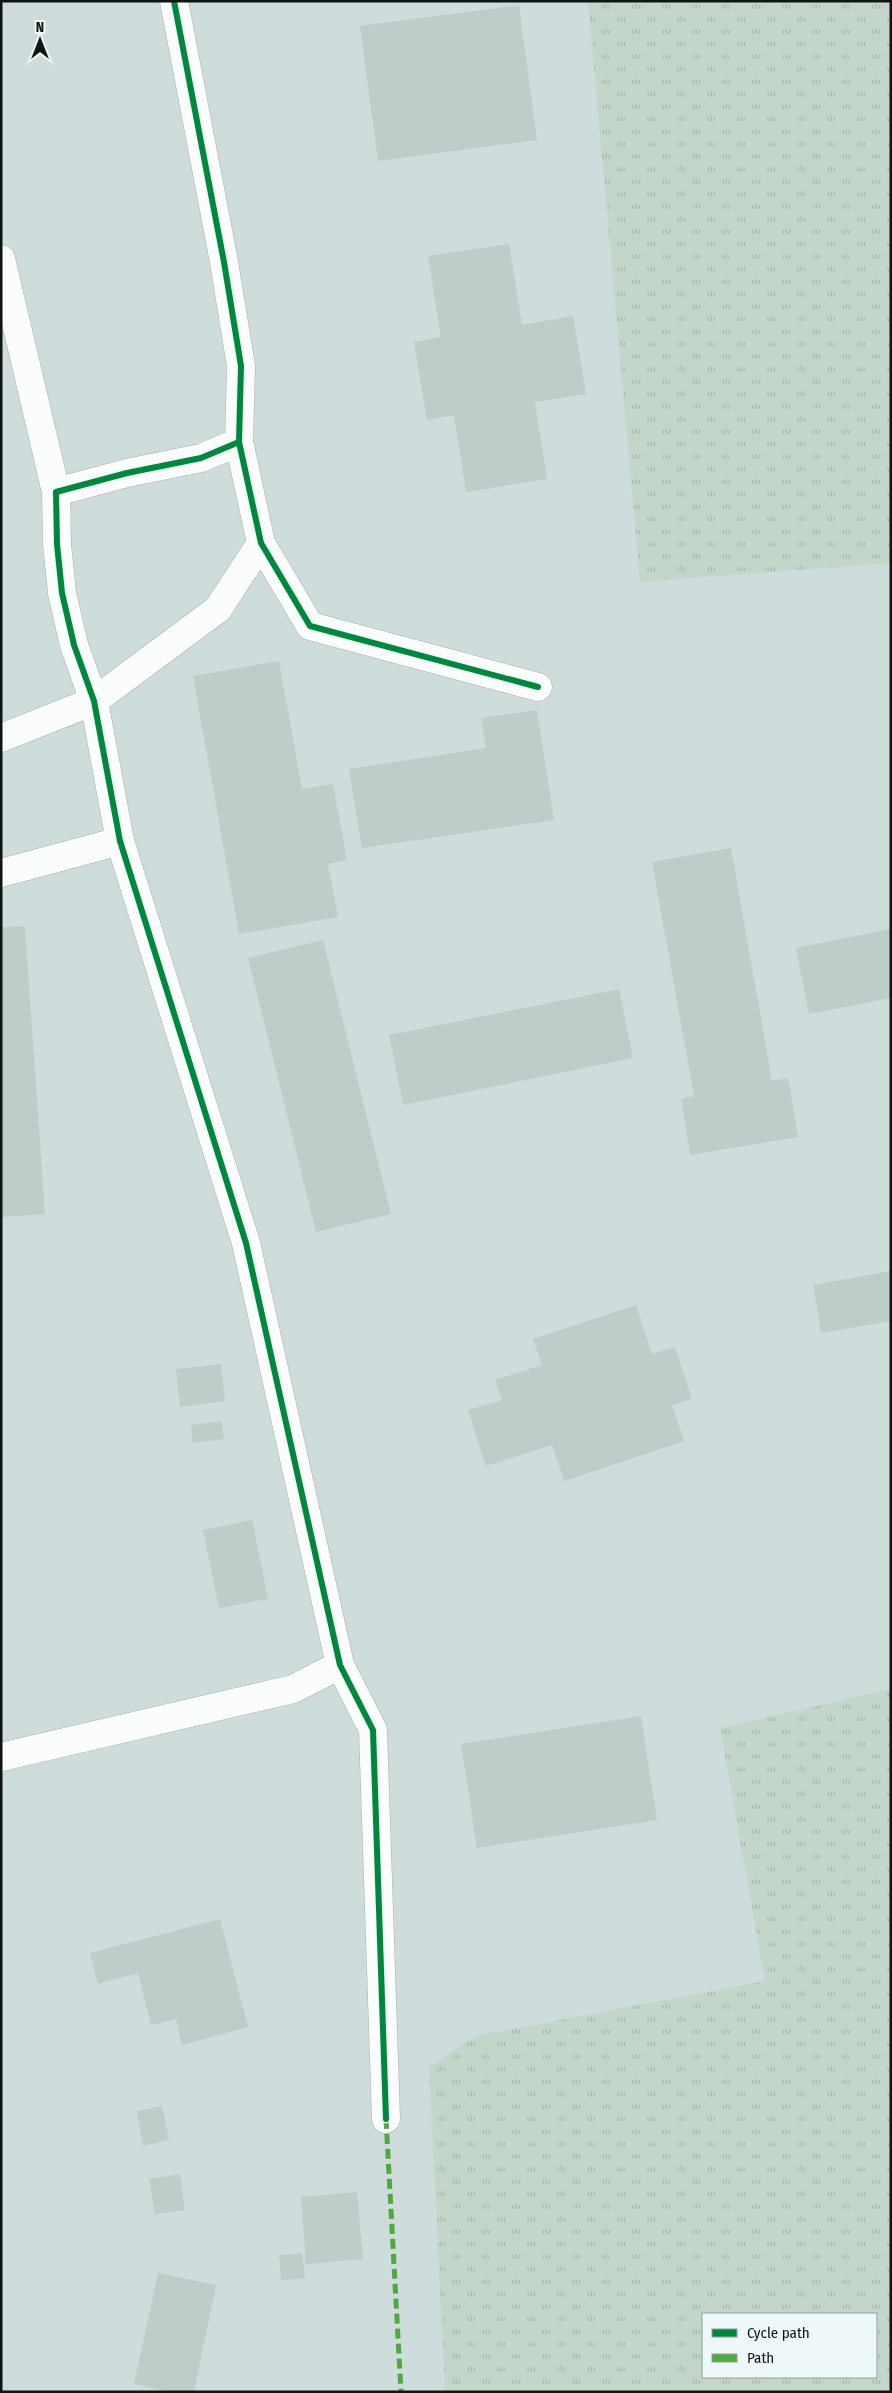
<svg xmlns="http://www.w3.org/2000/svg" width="892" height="2393" font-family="'Fira Sans Condensed',sans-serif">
  <defs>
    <pattern id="grass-tufts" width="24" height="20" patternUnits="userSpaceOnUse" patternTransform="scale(1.25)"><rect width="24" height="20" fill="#c4d6c9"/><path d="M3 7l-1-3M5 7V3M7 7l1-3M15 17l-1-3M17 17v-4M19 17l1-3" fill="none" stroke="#a7b7ac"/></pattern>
  </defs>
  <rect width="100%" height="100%" fill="#e3e8e8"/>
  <path fill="#cfdcdc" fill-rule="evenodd" d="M1 1H891V2392H1ZM703 2314H876V2377H703Z"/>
  <g fill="url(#grass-tufts)" fill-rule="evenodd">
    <polygon points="588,1 891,1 891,563 640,582"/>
    <path d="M891 1689V2392H445L429 2067 475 2036 765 1981 720 1728ZM703 2314H876V2377H703Z"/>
  </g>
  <g fill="#becdc9">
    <polygon points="519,5 537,140 378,161 360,26"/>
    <polygon points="509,244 522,325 573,316 586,394 535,402 547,479 466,492 454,415 427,420 414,342 441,337 428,256"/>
    <polygon points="279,661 302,789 333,784 347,860 328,864 338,917 239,934 193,676"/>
    <polygon points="537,710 554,820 362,848 349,769 486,748 481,718"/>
    <polygon points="731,848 772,1081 788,1078 798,1137 690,1155 681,1099 694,1096 652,862"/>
    <polygon points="25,926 45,1214 1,1217 1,927"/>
    <polygon points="891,929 891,998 809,1014 796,948"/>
    <polygon points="323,940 391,1214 316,1232 248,958"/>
    <polygon points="619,989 633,1058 403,1105 389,1035"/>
    <polygon points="891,1271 891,1321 821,1333 813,1285"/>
    <polygon points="636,1305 652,1354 675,1347 692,1399 672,1405 684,1441 564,1481 552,1445 486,1466 468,1410 502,1400 495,1380 542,1365 533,1339"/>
    <polygon points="221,1364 225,1401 180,1407 176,1369"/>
    <polygon points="221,1421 224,1439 193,1443 191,1425"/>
    <polygon points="252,1520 268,1599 219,1608 203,1530"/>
    <polygon points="641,1716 657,1820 477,1848 461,1744"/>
    <polygon points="220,1919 248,2027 182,2045 176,2019 151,2025 138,1973 98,1984 90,1953"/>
    <polygon points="162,2106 169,2140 143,2146 137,2111"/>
    <polygon points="180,2174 185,2210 155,2214 149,2179"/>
    <polygon points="357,2192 363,2259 306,2264 301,2197"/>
    <polygon points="302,2253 305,2278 281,2280 279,2255"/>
    <polygon points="158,2273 216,2285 194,2392 170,2392 134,2384"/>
  </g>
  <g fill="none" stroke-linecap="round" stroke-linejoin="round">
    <g stroke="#a8adad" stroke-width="29">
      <g id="minor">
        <polyline points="174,1 224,262 241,366 239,442 201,458 127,473 56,492 57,544 62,593 74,645 94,701 120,841 246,1243 340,1665 373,1730 386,2119"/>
        <polyline points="1,259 56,492"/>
        <polyline points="239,442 261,543 310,626 538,687"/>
        <polyline points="1,738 94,701 218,609 261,543"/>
        <polyline points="1,873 120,841"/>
        <polyline points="1,1757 293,1689 340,1665"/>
      </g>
    </g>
    <use href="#minor" stroke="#fbfcfc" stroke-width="28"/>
    <polyline stroke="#51a842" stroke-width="5" stroke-dasharray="10 5" stroke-linecap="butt" points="386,2119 401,2392"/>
    <g stroke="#eef8f8" stroke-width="9">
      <g id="cycleway">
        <polyline points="174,1 224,262 241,366 239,442 201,458 127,473 56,492 57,544 62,593 74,645 94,701 120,841 246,1243 340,1665 373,1730 386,2119"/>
        <polyline points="239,442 261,543 310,626 538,687"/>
      </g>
    </g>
    <use href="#cycleway" stroke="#00873e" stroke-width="6"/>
  </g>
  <rect width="892" height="2393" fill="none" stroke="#111414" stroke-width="5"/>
  <rect x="702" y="2313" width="175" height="65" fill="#eef8f8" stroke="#969d9d"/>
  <rect x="712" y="2329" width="25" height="8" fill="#00873e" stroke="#969d9d"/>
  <text x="747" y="2338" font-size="15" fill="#111414">Cycle path</text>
  <rect x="712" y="2354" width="25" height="8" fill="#51a842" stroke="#969d9d"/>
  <text x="747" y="2363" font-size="15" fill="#111414">Path</text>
  <g transform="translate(40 40)" stroke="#eef8f8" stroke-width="4" paint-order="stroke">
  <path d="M0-4L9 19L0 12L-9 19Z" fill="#111414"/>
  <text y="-8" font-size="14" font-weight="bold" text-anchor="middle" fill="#111414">N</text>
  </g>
</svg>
